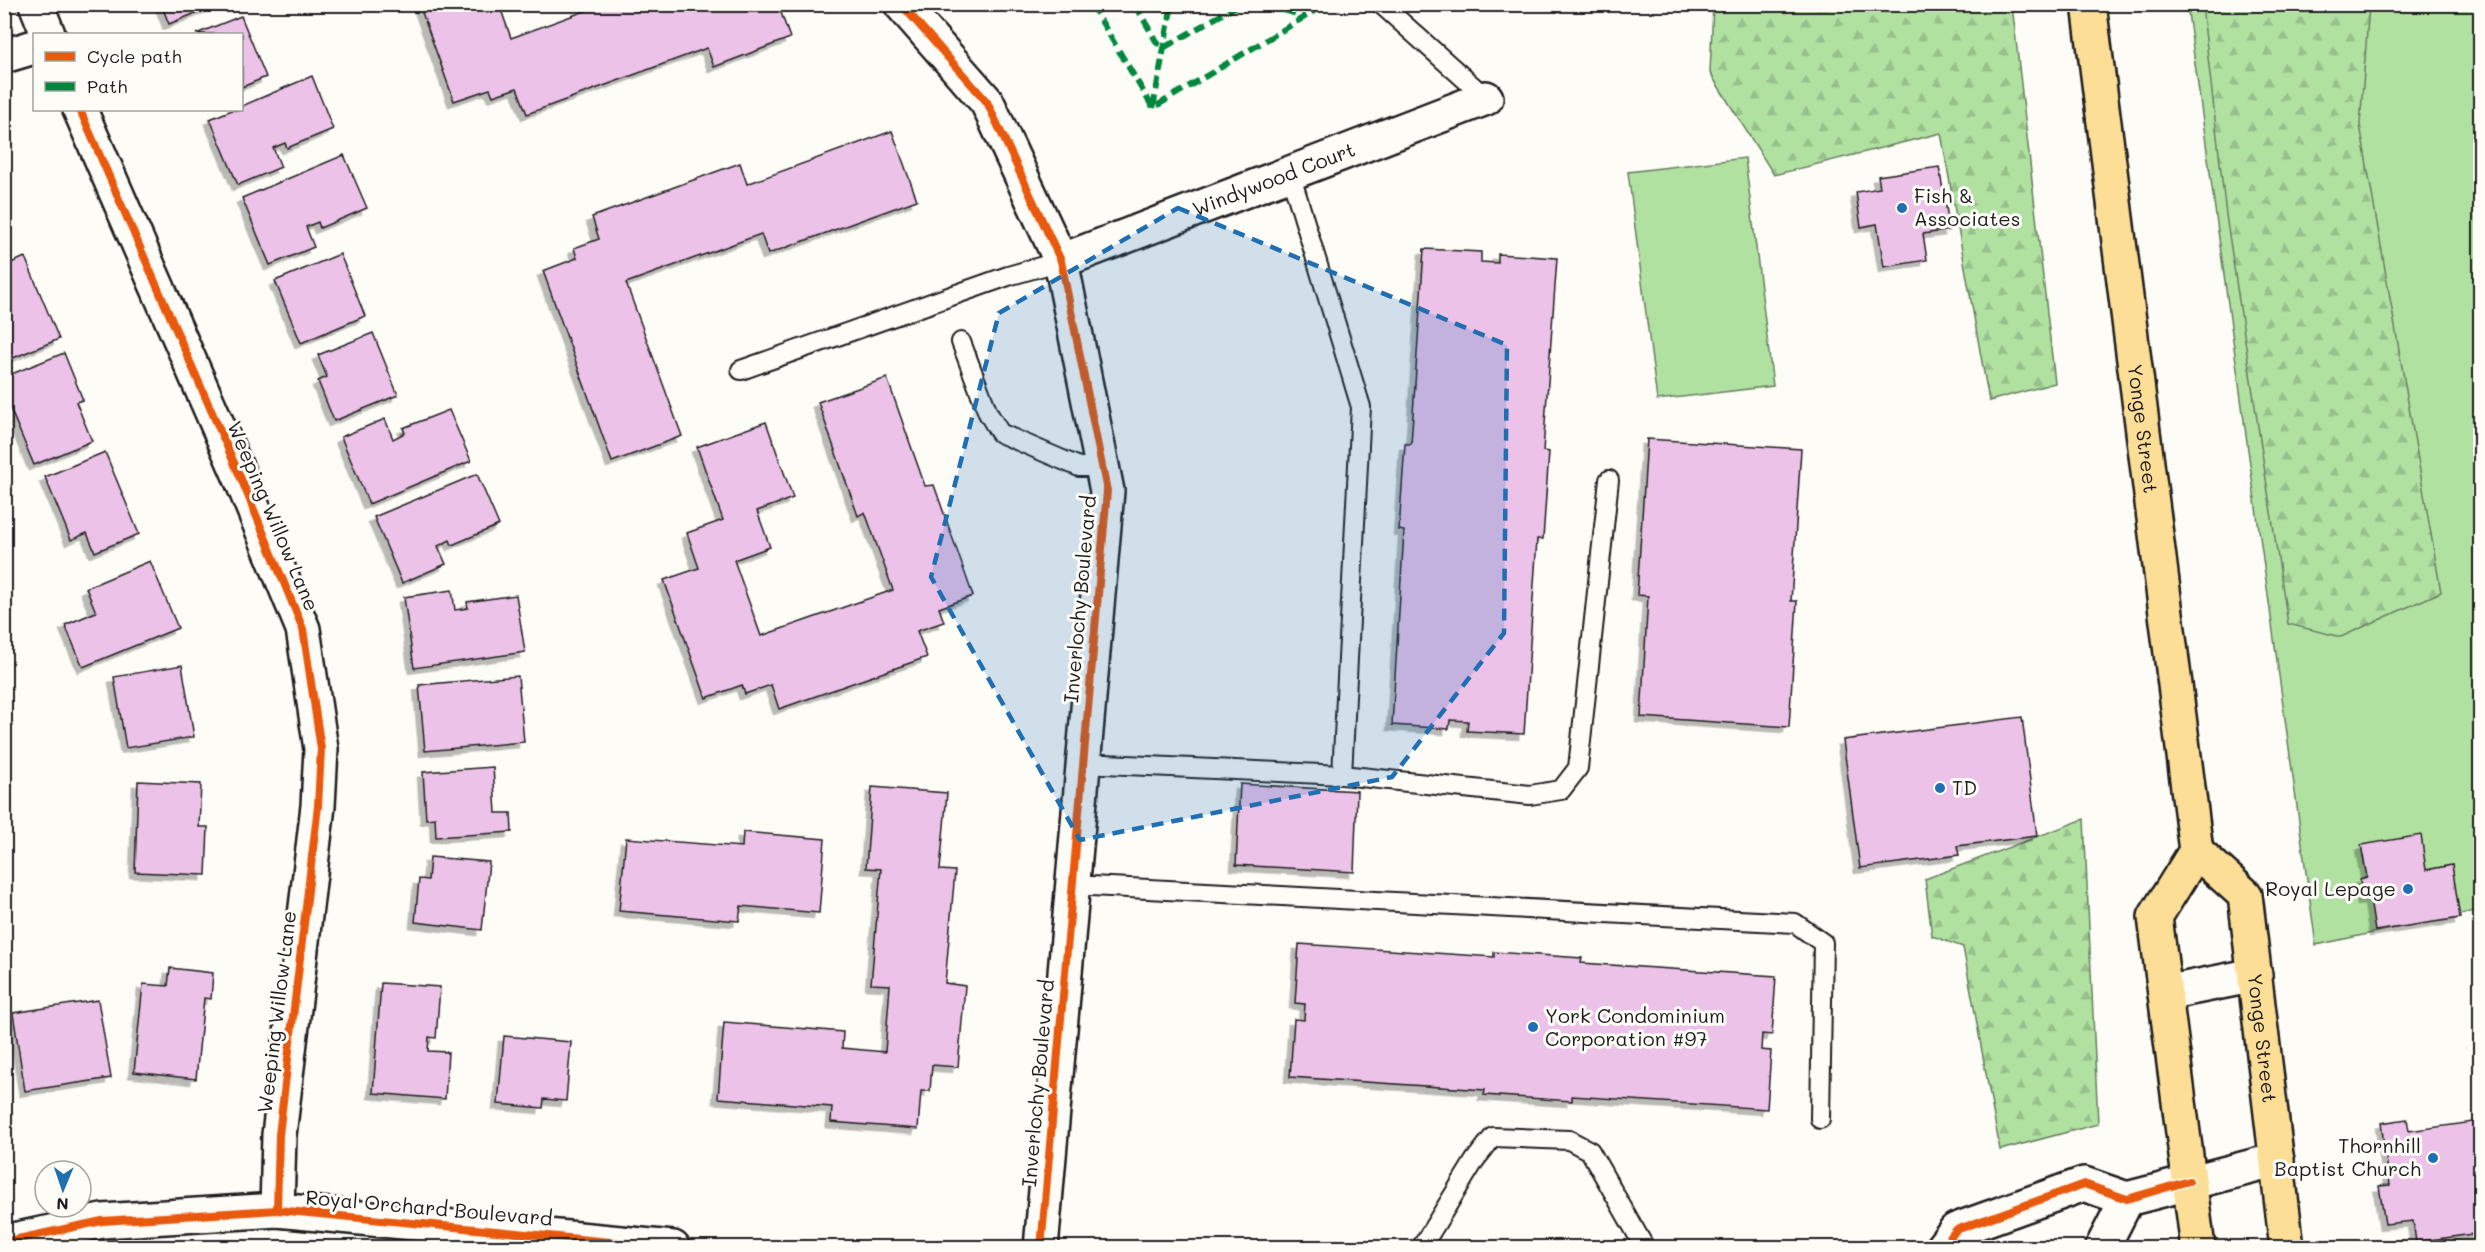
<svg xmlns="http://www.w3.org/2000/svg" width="2485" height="1252" font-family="Mali,sans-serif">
  <defs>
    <pattern id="forest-firs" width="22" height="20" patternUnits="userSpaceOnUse" patternTransform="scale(1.5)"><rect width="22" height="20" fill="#b0e1a1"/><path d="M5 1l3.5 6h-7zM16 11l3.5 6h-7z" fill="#97c08a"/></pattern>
    <filter id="shadow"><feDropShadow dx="-5.5" dy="5.5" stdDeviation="0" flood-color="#0004"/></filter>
  </defs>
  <rect width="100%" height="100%" fill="#fdfcf7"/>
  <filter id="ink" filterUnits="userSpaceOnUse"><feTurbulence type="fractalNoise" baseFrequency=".0167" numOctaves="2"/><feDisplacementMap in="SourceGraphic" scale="12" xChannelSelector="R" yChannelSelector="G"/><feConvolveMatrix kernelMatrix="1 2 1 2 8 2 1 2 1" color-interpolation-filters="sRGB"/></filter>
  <g filter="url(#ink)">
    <g fill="#b0e1a1" stroke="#667e5e" stroke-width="1.5">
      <polygon points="2187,5 2480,5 2480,910 2316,945"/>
      <polygon points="1745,158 1773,386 1657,400 1628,172"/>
    </g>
    <g fill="url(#forest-firs)" stroke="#667e5e" stroke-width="1.5">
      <polygon points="1713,5 2012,5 2055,383 1989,401 1941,133 1774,175 1710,73"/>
      <polygon points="2202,5 2369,5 2360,125 2441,592 2341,637 2288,624 2226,215"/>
      <polygon points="2084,819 2098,1124 2000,1150 1963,947 1932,936 1925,879"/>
    </g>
    <g fill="#edc2e9" stroke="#1c1c1c" stroke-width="1.5" filter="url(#shadow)">
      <polygon points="161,4 218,4 169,24"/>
      <polygon points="419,4 499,4 511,38 604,4 778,4 790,38 714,67 707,48 527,114 517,88 493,96 490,89 454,101"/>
      <polygon points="241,16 266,77 242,87 242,34 196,34"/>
      <polygon points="312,76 333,129 287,148 285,143 273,148 281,167 238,185 210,119 232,110 242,110 242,106"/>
      <polygon points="892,131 917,200 768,254 761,234 626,283 682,436 612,462 543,271 577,258 574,248 599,239 592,217 740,163 747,184"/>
      <polygon points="344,155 367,208 320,228 318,222 306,227 314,247 270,265 242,198"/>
      <polygon points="1939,167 1950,230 1923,234 1927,260 1884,267 1877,224 1861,227 1856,192 1880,188 1878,176"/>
      <polygon points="1424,249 1481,252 1481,262 1498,263 1498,254 1557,258 1543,451 1549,452 1543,539 1537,539 1524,734 1467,731 1468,721 1450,720 1449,729 1392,725 1404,531 1399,530 1405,444 1411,444"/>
      <polygon points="340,254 365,316 301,343 275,281"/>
      <polygon points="25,257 59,339 13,358 4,340 4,266"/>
      <polygon points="373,333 398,395 334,421 318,381 327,377 318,355"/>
      <polygon points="64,353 83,400 76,402 92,441 34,465 4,394 4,377"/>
      <polygon points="887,378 925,486 934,485 973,596 939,608 944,622 917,631 927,657 779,709 771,685 745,694 742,685 706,698 664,580 699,568 687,533 723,520 697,447 766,422 793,498 757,511 770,547 734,560 761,636 893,590 865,512 858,516 818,402"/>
      <polygon points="449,410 471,461 369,504 341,437 385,419 393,439 405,433 403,428"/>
      <polygon points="1647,439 1801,449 1791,601 1797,601 1789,727 1641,717 1648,596 1637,595"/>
      <polygon points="105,452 139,534 95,552 87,533 71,540 45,477"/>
      <polygon points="477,474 499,525 452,545 450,540 438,546 446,564 402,583 374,517"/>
      <polygon points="150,561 178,628 83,667 65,625 96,612 86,588"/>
      <polygon points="452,590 455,610 468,608 467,602 516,595 525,652 414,668 404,597"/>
      <polygon points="182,665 194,737 126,748 114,677"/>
      <polygon points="518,676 524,742 425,751 419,685"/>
      <polygon points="2022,717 2037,836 1957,846 1959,855 1860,868 1843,740"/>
      <polygon points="493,767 496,813 511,813 512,832 436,837 435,818 426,819 423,772"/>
      <polygon points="138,781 201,784 199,827 208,827 206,875 135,872"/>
      <polygon points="1240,784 1357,791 1354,872 1236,865"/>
      <polygon points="872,787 947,793 940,870 955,871 945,983 965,986 958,1067 932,1065 930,1091 921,1091 918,1129 831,1122 832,1107 718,1098 724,1022 843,1032 842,1048 885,1052 890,985 871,984 881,869 866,868"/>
      <polygon points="743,832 825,839 819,913 741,906 739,921 619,911 626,838 742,847"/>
      <polygon points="2421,835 2426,870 2452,865 2460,918 2375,931 2370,899 2363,900 2360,879 2367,877 2361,845"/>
      <polygon points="430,857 489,862 482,930 415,922 419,879 428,880"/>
      <polygon points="1299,944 1494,957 1494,952 1582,958 1581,963 1776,976 1772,1035 1762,1034 1761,1050 1771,1051 1767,1109 1572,1096 1572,1101 1484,1095 1485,1090 1290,1077 1294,1019 1304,1020 1305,1004 1295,1003"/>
      <polygon points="170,968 213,973 211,999 204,998 196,1079 134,1072 143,984 168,986"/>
      <polygon points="381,983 440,987 436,1038 429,1037 428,1051 448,1052 445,1099 373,1093"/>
      <polygon points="98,1000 111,1078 25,1091 13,1013"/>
      <polygon points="504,1036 571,1042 566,1101 544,1099 543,1108 498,1104"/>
      <polygon points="2407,1119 2409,1131 2480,1121 2480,1233 2416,1242 2413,1221 2385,1224 2379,1186 2390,1185 2381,1123"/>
    </g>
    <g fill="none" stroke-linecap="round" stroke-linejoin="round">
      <g stroke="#1c1c1c" stroke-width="22">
        <g id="lane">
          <polyline points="1381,4 1486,98"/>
          <polyline points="1290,173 1361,407 1342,775"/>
          <polyline points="961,342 988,413 1000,433 1079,467 1102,467"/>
          <polyline points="741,370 1008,276 1061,261"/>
          <polyline points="1083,763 1342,775 1530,795 1561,790 1578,768 1609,480"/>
          <polyline points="1072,885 1795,923 1823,943 1820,1119"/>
          <polyline points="1421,1248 1475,1160 1493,1137 1569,1140 1590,1151 1645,1248"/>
        </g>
      </g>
      <g stroke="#1c1c1c" stroke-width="38">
        <g id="street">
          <polyline points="36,4 48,34"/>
          <polyline points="901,4 987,102 1061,261 1107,491 1041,1248"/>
          <polyline points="4,56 34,47"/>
          <polyline points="80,110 242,481 303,629 321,749 318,806 279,1135 277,1210"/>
          <path id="s1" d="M1061 261 1486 98"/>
        </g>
      </g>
      <g stroke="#1c1c1c" stroke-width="38">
        <g id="secondary">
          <polyline points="2165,993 2255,975"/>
          <polyline points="4,1242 102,1221 277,1210 673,1248"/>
          <polyline points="1942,1248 1956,1230 2084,1184 2127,1199 2277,1160"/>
          <polyline points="2102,1248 2127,1199"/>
        </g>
      </g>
      <g stroke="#1c1c1c" stroke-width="38">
        <g id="primary">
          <path id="s2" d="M2089 4 2196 851 2155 917 2198 1248"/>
          <path id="s3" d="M2196 851 2245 895 2287 1248"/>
        </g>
      </g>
      <use href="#lane" stroke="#fdfcf7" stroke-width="18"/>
      <use href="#street" stroke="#fdfcf7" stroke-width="33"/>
      <use href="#secondary" stroke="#fdfcf7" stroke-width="33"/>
      <use href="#primary" stroke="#fdde96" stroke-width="33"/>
      <g stroke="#00873e" stroke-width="6" stroke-dasharray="12 6" stroke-linecap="butt">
        <polyline points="1091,4 1153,108 1326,4"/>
        <polyline points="1135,4 1157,43 1165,47 1240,4"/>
        <polyline points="1267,4 1305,17"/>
        <polyline points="1153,108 1172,4"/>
      </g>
      <g stroke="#fdfcf7" stroke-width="11">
        <g id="cycleway">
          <polyline points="901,4 987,102 1061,261 1107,491 1041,1248"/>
          <polyline points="80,110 242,481 303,629 321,749 318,806 279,1135 277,1210"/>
          <polyline points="4,1242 102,1221 277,1210 673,1248"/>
          <polyline points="1942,1248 1956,1230 2084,1184 2127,1199 2189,1181"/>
        </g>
      </g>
      <use href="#cycleway" stroke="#e8590c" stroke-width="8"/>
    </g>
  </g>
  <path fill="#1f6fb2" fill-opacity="0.2" stroke="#1f6fb2" stroke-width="4.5" stroke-dasharray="12 8" stroke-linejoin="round" d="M1178 208 1507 345 1504 633 1392 777 1080 840 931 577 999 313Z"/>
  <g fill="#1f6fb2" stroke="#fdfcf7" stroke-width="2">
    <circle cx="1902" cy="208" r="6"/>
    <circle cx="1940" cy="788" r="6"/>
    <circle cx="2408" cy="889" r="6"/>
    <circle cx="1533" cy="1027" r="6"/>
    <circle cx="2433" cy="1158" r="6"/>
  </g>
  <g text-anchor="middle" stroke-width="6" stroke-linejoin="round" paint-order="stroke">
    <g font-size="20" fill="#1c1c1c" stroke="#fdfcf7">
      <text dy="7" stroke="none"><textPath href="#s1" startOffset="228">Windywood Court</textPath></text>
      <text dy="7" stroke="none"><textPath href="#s2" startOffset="428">Yonge Street</textPath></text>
      <text transform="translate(273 516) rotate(67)" y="7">Weeping Willow Lane</text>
      <text transform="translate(1080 599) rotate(-85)" y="7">Inverlochy Boulevard</text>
      <text transform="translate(277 1012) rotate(-83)" y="7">Weeping Willow Lane</text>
      <text dy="7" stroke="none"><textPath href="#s3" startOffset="210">Yonge Street</textPath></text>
      <text transform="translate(1038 1083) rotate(-85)" y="7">Inverlochy Boulevard</text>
      <text transform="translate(429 1208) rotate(5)" y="7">Royal Orchard Boulevard</text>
    </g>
    <g font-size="20" fill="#1c1c1c" stroke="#fdfcf7" text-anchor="start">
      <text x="1914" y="203">Fish &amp;<tspan x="1914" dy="23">Associates</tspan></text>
      <text x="1952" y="795">TD</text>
      <text x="2396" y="896" text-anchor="end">Royal Lepage</text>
      <text x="1545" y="1023">York Condominium<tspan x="1545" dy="23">Corporation #97</tspan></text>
      <text x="2421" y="1153" text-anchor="end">Thornhill<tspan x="2421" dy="23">Baptist Church</tspan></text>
    </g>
  </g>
  <rect width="2485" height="1252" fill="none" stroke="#fdfcf7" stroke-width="24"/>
  <rect x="12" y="12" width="2461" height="1228" fill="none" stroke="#1c1c1c" stroke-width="2" filter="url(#ink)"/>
  <rect x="33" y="33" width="210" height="78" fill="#fdfcf7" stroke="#a3a29f" stroke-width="1.5"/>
  <rect x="45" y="52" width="30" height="9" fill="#e8590c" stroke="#a3a29f" stroke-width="1.5"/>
  <text x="87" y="63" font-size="18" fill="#1c1c1c">Cycle path</text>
  <rect x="45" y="82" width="30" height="9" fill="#00873e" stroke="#a3a29f" stroke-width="1.5"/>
  <text x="87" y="93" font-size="18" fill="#1c1c1c">Path</text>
  <g transform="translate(63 1189) rotate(182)"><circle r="28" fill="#fdfcf7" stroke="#a3a29f" stroke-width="1.5"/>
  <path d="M0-4.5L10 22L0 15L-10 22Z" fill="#1f6fb2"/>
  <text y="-9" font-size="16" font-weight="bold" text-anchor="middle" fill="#1c1c1c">N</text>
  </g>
</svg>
